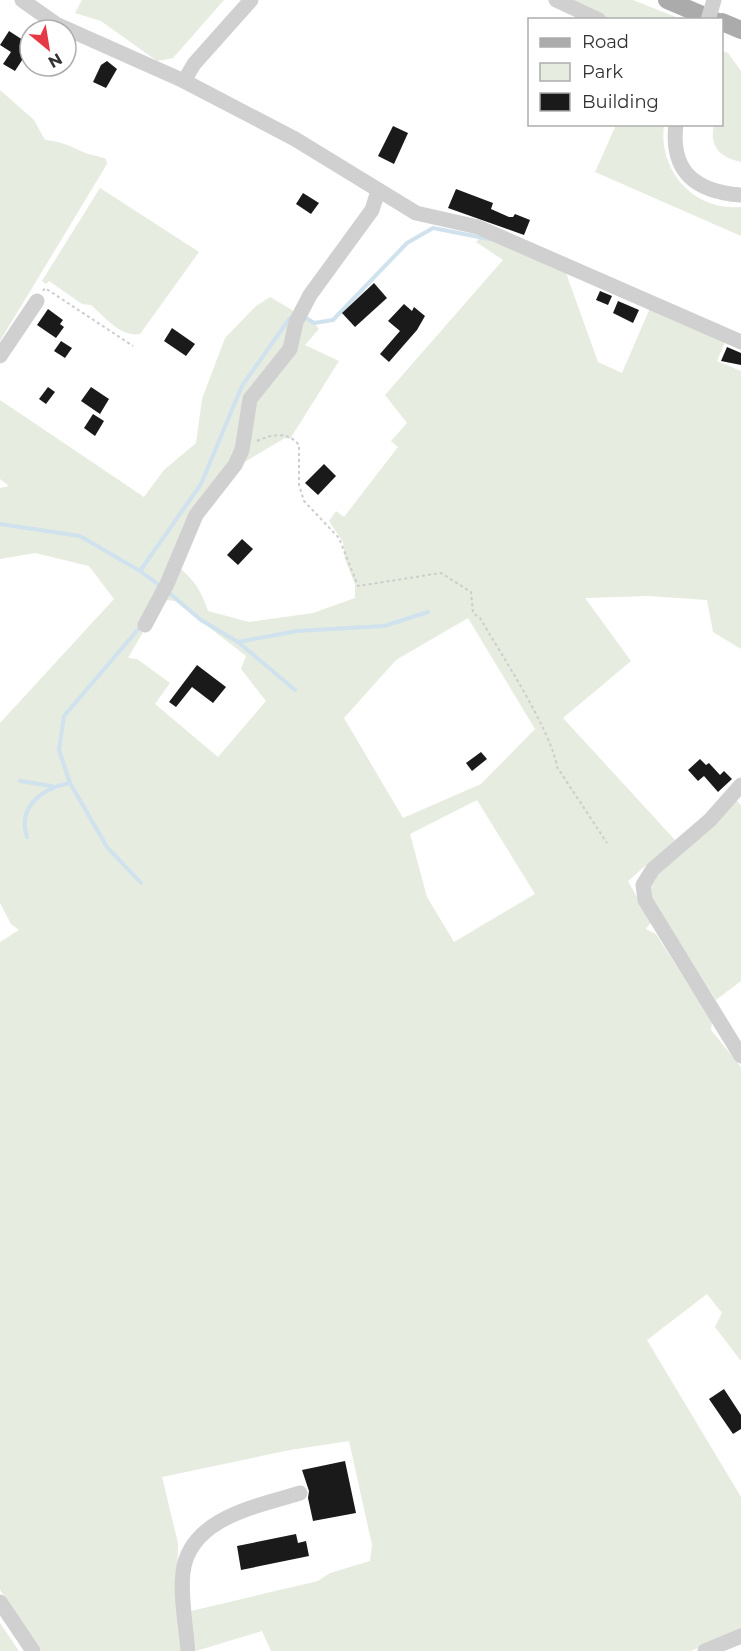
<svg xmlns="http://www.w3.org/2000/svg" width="741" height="1651" font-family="Montserrat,sans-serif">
  <rect width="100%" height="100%" fill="#fff"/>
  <g fill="#e6ecdf" fill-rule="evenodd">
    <polygon points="82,0 224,0 173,58 157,61 101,21 75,13"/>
    <polygon points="566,0 633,0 681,19 608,19"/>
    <path d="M722 51 728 53 741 71V162C720 157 709 147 714 125L722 124Z"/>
    <path d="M0 90 34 120 45 140C60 141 70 146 83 152 89 155 97 155 106 159L107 164 0 341Z"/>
    <path d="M616 125H664C658 170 693 211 741 207V236L595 172Z"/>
    <path d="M100 188 199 252 140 334C121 338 104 316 91 305L82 304 49 281 46 284 42 281Z"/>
    <path d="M485 233 566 273 598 362 622 373 650 308 725 342 717 361 741 371V649L713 632 707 600 648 596 585 598 631 661 563 718 675 840 628 881 651 922 646 929 656 934 712 1022 711 1030 741 1067V1361L715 1327 722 1313 707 1294 647 1340 741 1497V1630L691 1651H271L262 1631 196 1651 191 1611 318 1581 330 1573 370 1561 372 1545 349 1441 290 1450 162 1477 178 1543 177 1591 184 1651H41L0 1590V942L19 930 11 924 0 903V723L114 599 89 566 35 553 0 559V488L9 486 0 479V400L144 497 164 470 196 443 202 399 225 338 256 306 270 297 314 323 319 329 305 345 339 361 290 439 285 438 219 477 176 565C194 579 201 590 208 611L249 622 313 613 355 598V584L345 559 343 542 329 521 336 511 344 517 398 447 391 441 407 423 385 395 503 260 476 242ZM166 600 175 601 246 656 241 669 266 701 218 757 155 704 170 683 137 659 128 658 147 625ZM468 618 535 729 481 784 403 818 344 718 396 660ZM477 800 535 894 454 942 427 897 410 834Z"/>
    <polygon points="734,798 741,805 741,981 716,1000 648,893 651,880"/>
    <polygon points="0,1623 19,1651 0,1651"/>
  </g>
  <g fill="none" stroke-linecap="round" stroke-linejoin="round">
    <g stroke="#cfe2ee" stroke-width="4">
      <polyline points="303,316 314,323 333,320 407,243 433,228 489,239"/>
      <polyline points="0,524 80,536 140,571"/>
      <polyline points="162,587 140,571 201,484 242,386 289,319 293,317"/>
      <polyline points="167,591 201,620 238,642 297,631 384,626 428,612"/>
      <polyline points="238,642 295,690"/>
      <polyline points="20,781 52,786"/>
      <path d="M27 837C17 806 43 788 70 783"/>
      <polyline points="141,883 107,847 70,783 59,750 64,716 141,626"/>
    </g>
  </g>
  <g fill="#1a1a1a">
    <polygon points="30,29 30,48 15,71 3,64 11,52 0,45 9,31 23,40"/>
    <polygon points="107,61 117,69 106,88 93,82 101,65"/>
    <polygon points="393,126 408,133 394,164 378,156"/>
    <polygon points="456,189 493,203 491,209 509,217 513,217 515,214 530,220 524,235 448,208"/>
    <polygon points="303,193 319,203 311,214 296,204"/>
    <polygon points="374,283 387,298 355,327 342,313"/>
    <polygon points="600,291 612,296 608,305 596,300"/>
    <polygon points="618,301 639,310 633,323 613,313"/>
    <polygon points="404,304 412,311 414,307 425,316 417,330 389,362 380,354 400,331 388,321"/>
    <polygon points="48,309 63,320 60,324 64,327 56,338 37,325"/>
    <polygon points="172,328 195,344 186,356 164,341"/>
    <polygon points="61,341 72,348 65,358 54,351"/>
    <polygon points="727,347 741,353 741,365 721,361"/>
    <polygon points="48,387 55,392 46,404 39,399"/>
    <polygon points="91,387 109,399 100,414 81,401"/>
    <polygon points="93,414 104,421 95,436 84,428"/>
    <polygon points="324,464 336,476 318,495 305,483"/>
    <polygon points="242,539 253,549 238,565 227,555"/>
    <polygon points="197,665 226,687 213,703 192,687 176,707 169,702"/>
    <polygon points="481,752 487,759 472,771 466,763"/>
    <polygon points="700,759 706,765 709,763 720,775 724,771 732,779 718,792 704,776 698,781 688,770"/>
    <polygon points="724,1389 741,1415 741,1429 733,1434 709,1399"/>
    <polygon points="345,1461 356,1513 313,1521 308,1498 309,1491 302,1470"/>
    <polygon points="296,1534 298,1543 306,1541 309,1556 241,1570 237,1546"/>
  </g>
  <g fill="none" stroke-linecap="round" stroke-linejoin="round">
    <g stroke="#cdcdcd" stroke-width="2" stroke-dasharray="3 3" stroke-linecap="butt">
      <polyline points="43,291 45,288 133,346"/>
      <path d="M257 441C273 434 287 431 299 445V485L304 501 339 538 358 586 441 573 471 592 473 613 480 618C501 654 551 730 557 767L607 843"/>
    </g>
    <g stroke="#d0d0d0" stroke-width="15">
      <polyline points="22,0 56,24 184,81 295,139 416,213 478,227 741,342"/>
      <polyline points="556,0 599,20"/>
      <polyline points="184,81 194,64 251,0"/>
      <path d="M676 124C670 172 696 192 741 195"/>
      <polyline points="0,356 37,301"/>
      <polyline points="145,625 167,584 196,515 235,465 242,450 250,399 290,349 296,322 310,295 372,210 378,191"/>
      <polyline points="741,785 710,820 653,869 643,885 645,900 741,1056"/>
      <polyline points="0,1602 33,1651"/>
      <path d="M188 1651C186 1625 180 1597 183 1572 190 1517 259 1506 300 1493"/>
      <polyline points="705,1651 741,1636"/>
    </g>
    <g stroke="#ababab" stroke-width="18">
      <polyline points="667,0 714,20"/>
      <polyline points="722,22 741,30"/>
    </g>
    <polyline stroke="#d0d0d0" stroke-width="15" points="708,20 714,0"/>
  </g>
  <rect x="528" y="18" width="195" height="108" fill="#ffffff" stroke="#adadad" stroke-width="1.5"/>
  <rect x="540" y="38" width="30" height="9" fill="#ababab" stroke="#adadad" stroke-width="1.5"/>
  <text x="582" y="48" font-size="18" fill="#333333">Road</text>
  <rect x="540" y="63" width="30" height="18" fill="#e6ecdf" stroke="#adadad" stroke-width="1.5"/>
  <text x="582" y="78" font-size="18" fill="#333333">Park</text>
  <rect x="540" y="93" width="30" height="18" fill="#1a1a1a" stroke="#adadad" stroke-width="1.5"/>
  <text x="582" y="108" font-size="18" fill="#333333">Building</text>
  <g transform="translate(48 48) rotate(150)"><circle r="28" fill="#ffffff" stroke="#adadad" stroke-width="1.5"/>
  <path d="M0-4.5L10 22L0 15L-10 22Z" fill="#e63946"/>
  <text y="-9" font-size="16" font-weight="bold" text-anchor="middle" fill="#333333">N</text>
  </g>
</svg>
